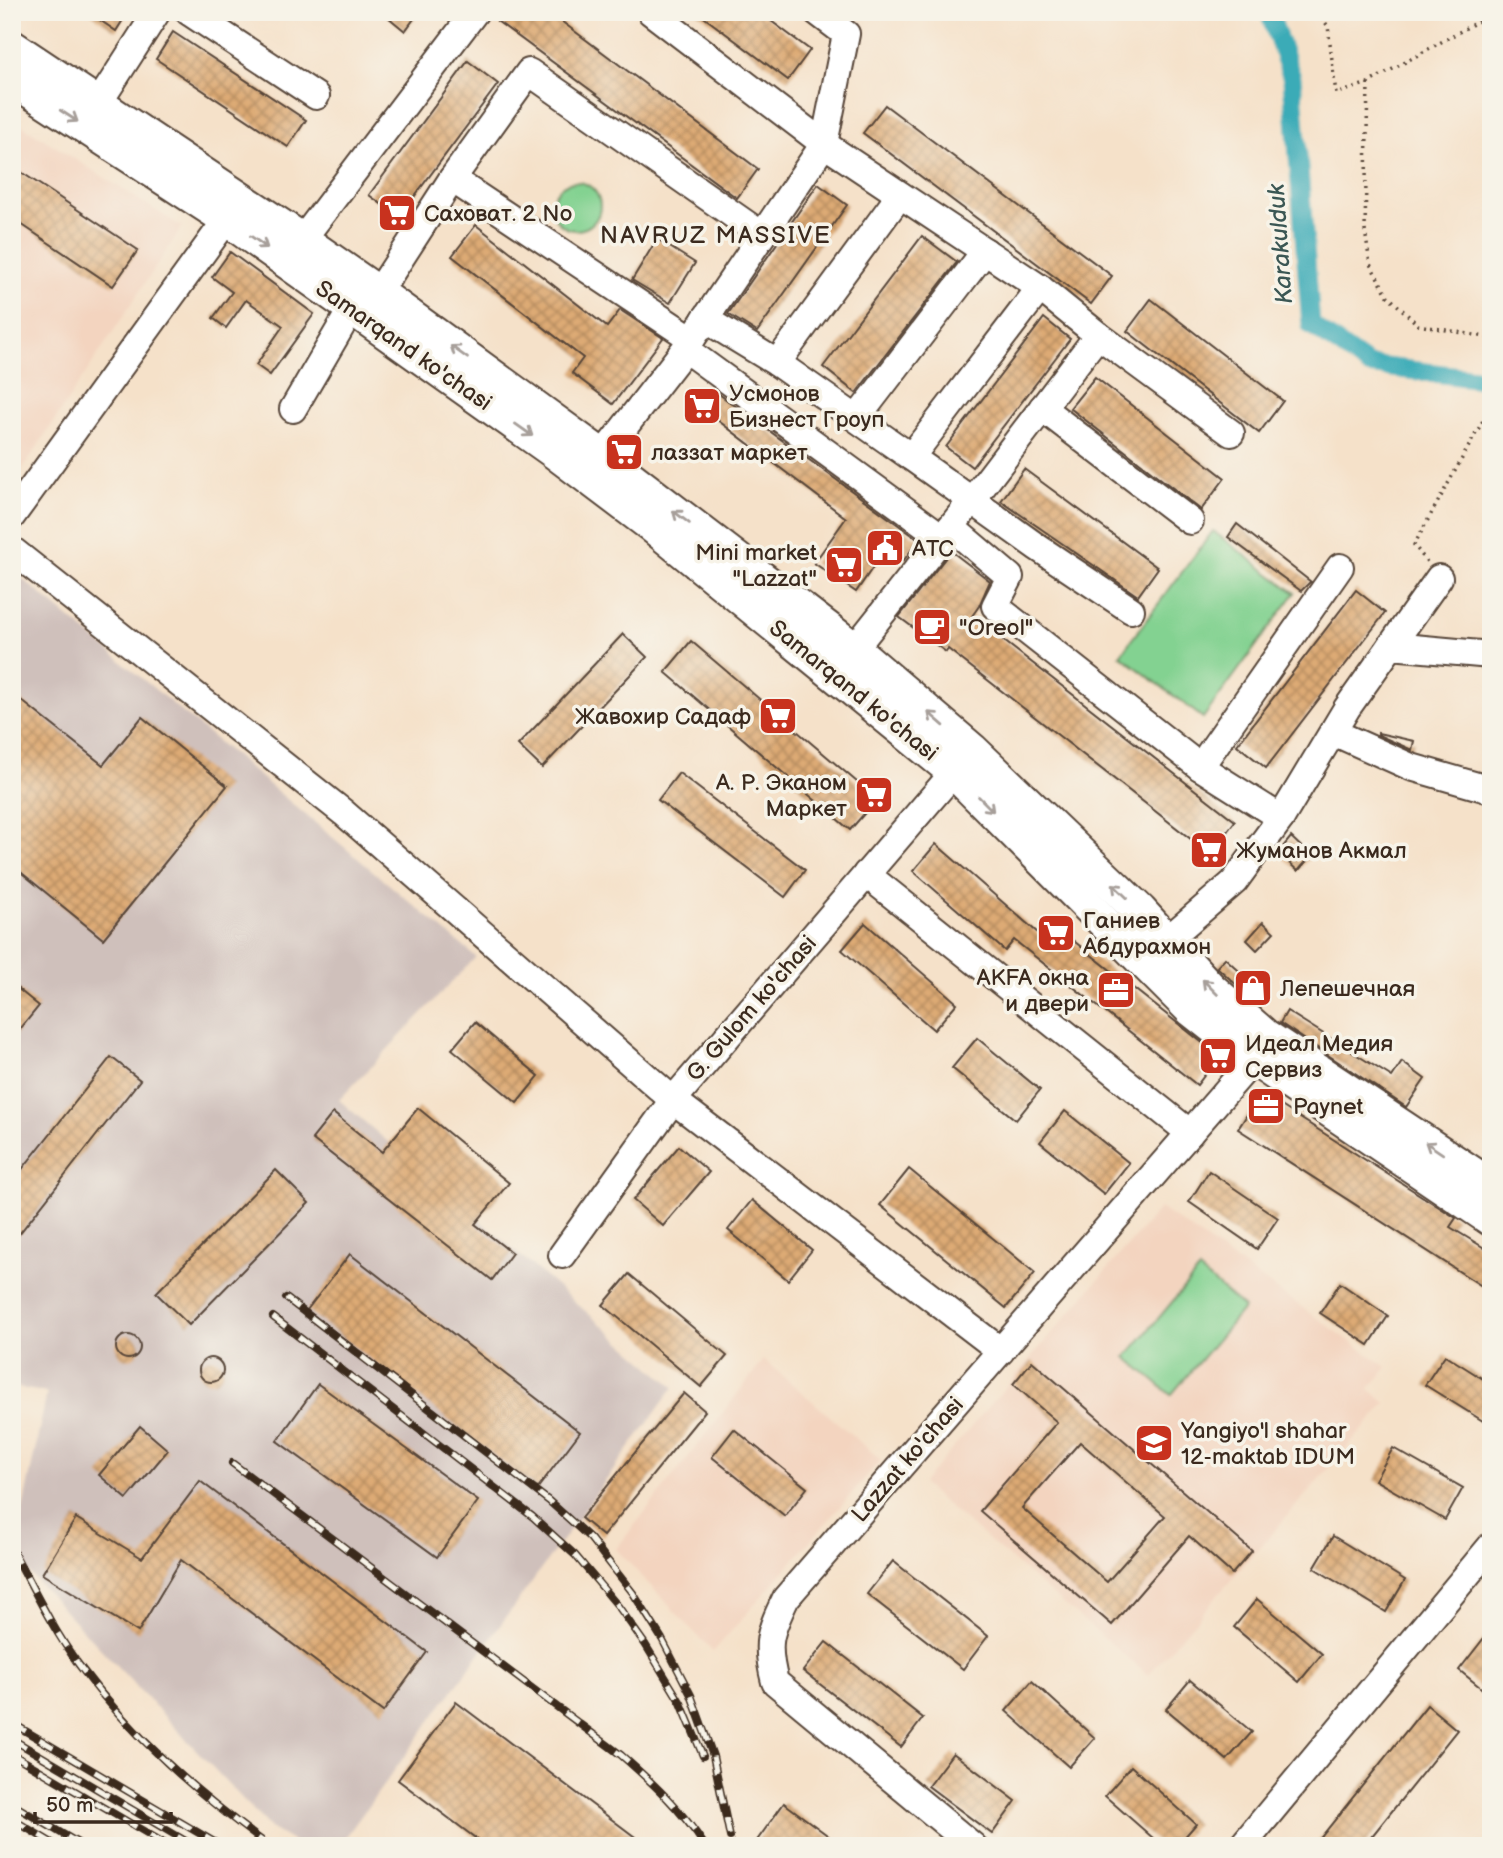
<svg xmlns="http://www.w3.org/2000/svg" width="1503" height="1858" font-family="'Balsamiq Sans',sans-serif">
  <defs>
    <pattern id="building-cross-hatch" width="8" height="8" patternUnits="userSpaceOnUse" patternTransform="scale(1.75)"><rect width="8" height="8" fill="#ddaa74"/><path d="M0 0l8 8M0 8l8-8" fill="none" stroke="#b48b5f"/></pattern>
  </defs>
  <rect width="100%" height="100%" fill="#f7f3e8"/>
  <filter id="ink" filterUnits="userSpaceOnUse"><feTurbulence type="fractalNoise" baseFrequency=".0143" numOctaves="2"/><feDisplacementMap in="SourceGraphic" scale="14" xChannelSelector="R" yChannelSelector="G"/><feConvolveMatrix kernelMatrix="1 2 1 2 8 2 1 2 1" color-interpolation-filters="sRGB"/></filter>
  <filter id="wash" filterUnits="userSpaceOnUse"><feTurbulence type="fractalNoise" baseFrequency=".00686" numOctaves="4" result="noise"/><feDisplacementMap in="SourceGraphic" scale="28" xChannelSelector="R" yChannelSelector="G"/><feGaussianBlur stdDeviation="1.57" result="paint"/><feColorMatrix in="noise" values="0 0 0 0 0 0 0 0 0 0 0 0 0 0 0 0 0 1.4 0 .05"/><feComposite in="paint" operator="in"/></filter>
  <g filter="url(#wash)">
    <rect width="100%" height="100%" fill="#f5e1c9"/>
    <g fill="#f3d4bf">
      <polygon points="12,119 182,227 12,485"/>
      <polygon points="1160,1208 1387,1367 1369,1389 1386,1403 1148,1675 922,1484"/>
      <polygon points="764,1360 881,1460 713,1652 616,1549"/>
    </g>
    <polygon fill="#cfc0bb" points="12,570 476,957 339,1100 674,1387 339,1846 301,1846 270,1828 13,1556 47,1393 12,1386"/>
    <g fill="#83d291" stroke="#5f7e58" stroke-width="2">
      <circle cx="576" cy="206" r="24"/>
      <polygon points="1213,531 1295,593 1203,718 1120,655"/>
      <polygon points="1199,1270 1244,1308 1171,1395 1126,1357"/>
    </g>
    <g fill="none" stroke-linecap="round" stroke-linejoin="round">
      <polyline stroke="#3babb7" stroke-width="19" points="1269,12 1292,78 1311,325 1368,365 1491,380"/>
    </g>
    <g id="blocks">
      <g fill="url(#building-cross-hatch)" fill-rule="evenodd">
        <polygon points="88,12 128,12 116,31"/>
        <polygon points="382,12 419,12 405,31"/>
        <polygon points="504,12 549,12 758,169 737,198 497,21"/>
        <polygon points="697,12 759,12 810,50 788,80"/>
        <polygon points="173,32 306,120 288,147 156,59"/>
        <polygon points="468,61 498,84 399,217 369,195"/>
        <polygon points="885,105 1112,276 1091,304 863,133"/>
        <polygon points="12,166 138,250 113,286 12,218"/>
        <polygon points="818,184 847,205 757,332 728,314"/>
        <polygon points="476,225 607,327 620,310 663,338 613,404 572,373 583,358 452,256"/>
        <polygon points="922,236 957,262 856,393 823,367"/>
        <polygon points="657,239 695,263 670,303 632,280"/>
        <polygon points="230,252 314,314 270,375 256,365 283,326 246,300 226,328 213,318 232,292 212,277"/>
        <polygon points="1151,299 1283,401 1259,433 1127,331"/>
        <polygon points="1044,318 1070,339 972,467 946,447"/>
        <polygon points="1095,377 1225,478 1201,510 1070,408"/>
        <polygon points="712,389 919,540 903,561 886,548 856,592 814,563 846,518 699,406"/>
        <polygon points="1024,469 1158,568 1138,596 1001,501"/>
        <polygon points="1237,524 1311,582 1310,582 1301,591 1228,537"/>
        <polygon points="951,551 990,581 979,606 972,616 1235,821 1210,854 948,649 946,652 899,617"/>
        <polygon points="1356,590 1385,613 1266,768 1237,745"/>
        <polygon points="623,634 647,657 542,768 518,745"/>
        <polygon points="691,641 877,799 850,830 665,672"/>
        <polygon points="12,693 103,765 142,717 227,786 103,939 12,865"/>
        <polygon points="1378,733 1414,741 1412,750 1378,735"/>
        <polygon points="679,773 805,870 785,897 658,800"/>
        <polygon points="1291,837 1311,856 1298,871 1278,853"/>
        <polygon points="936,844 1046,940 1056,927 1219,1056 1197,1085 1014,940 1005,951 913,871"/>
        <polygon points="1263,922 1274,932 1257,950 1247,940"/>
        <polygon points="865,923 957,1003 934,1030 842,950"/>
        <polygon points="1225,958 1260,990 1252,999 1217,967"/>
        <polygon points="12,984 39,1006 12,1039"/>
        <polygon points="1287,1011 1392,1077 1402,1062 1425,1079 1406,1107 1280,1023"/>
        <polygon points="475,1022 539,1076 517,1103 452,1049"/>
        <polygon points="977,1038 1040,1090 1016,1120 952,1068"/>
        <polygon points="111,1057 140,1080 12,1243 12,1182"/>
        <polygon points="1261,1093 1456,1218 1450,1227 1491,1252 1491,1292 1238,1129"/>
        <polygon points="418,1108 509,1183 475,1224 512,1253 492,1280 312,1139 333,1113 382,1152"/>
        <polygon points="1065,1111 1129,1163 1104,1194 1040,1142"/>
        <polygon points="679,1146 709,1172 663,1226 633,1200"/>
        <polygon points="909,1169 1035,1273 1006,1308 880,1205"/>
        <polygon points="276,1170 309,1203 189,1325 156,1293"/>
        <polygon points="1209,1171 1278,1218 1257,1249 1189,1202"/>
        <polygon points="752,1200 812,1250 788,1280 728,1230"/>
        <polygon points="350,1254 580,1432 537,1489 307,1310"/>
        <polygon points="629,1274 727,1356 701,1387 603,1305"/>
        <polygon points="1340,1283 1388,1316 1369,1345 1320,1313"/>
        <circle cx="128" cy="1347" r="12"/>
        <polygon points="1445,1355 1491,1384 1491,1426 1425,1385"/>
        <circle cx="211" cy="1370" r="12"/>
        <path d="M1032 1361 1252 1551 1232 1574 1189 1536 1112 1625 980 1511 1057 1422 1013 1384ZM1080 1442 1165 1516 1107 1582 1022 1508Z"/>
        <polygon points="318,1384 478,1501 437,1557 277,1441"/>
        <polygon points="684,1393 705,1411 603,1536 581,1518"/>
        <polygon points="140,1426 168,1450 127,1499 99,1475"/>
        <polygon points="734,1429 807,1488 785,1516 712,1457"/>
        <polygon points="1393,1448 1463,1488 1445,1520 1375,1480"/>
        <polygon points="200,1481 427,1652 383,1712 181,1560 138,1632 42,1574 76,1518 142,1558"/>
        <polygon points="1333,1536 1405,1580 1386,1612 1314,1568"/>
        <polygon points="893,1561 988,1636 963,1669 867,1594"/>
        <polygon points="1257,1599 1322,1654 1299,1682 1234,1627"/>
        <polygon points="1491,1629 1491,1696 1459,1670"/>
        <polygon points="826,1642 923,1718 901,1747 803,1671"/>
        <polygon points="1190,1680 1252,1732 1227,1760 1166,1709"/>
        <polygon points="1032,1681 1095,1738 1069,1767 1006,1711"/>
        <polygon points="456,1702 647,1846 486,1846 398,1780"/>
        <polygon points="1427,1705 1457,1730 1364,1846 1314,1846"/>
        <polygon points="953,1753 1016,1801 992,1834 928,1786"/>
        <polygon points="1131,1766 1196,1824 1177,1846 1162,1846 1105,1796"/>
        <polygon points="784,1803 842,1846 753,1846"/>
      </g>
    </g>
  </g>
  <g filter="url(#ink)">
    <use href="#blocks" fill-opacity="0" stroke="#574538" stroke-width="2"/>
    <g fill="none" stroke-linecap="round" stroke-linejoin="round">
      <g stroke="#574538" stroke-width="30">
        <g id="minor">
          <polyline points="189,12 316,96"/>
          <polyline points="651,12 824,144 846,34 817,12"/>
          <polyline points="98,104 157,12"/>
          <polyline points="452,179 529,72 762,235"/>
          <polyline points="302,240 475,12"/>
          <polyline points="378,293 452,179 692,339"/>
          <polyline points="705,319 777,363 900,195"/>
          <polyline points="685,349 942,537"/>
          <polyline points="777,363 911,457"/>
          <polyline points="1042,408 1190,521"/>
          <polyline points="293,409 352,308"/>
          <polyline points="857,418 985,251"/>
          <polyline points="602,456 685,349 824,144 1040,288"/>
          <polyline points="12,516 227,219"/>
          <polyline points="951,527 1010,577 995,606 1200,767 1281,818"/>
          <polyline points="12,550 344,813 673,1100 1001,1351"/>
          <polyline points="1131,610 1037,547 911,457 1040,288 1098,335 1231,433"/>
          <polyline points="1391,646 1491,655"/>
          <polyline points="854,649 973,499 1098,335"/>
          <polyline points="1333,732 1411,767 1491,790"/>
          <polyline points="1200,767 1340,567"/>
          <polyline points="866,874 1190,1133"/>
          <polyline points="1167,940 1234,882 1281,818 1347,708 1439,578"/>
          <polyline points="562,1255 673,1100 967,757"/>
          <path d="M973 1846 775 1682C765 1644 769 1633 786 1598L1254 1059"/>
          <polyline points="1242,1846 1491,1546"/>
        </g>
      </g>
      <g stroke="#574538" stroke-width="37">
        <g id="major">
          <polyline points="12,47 302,240 378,293 602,456 854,649 972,750 1140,911 1211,989 1265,1036 1491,1186"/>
          <polyline points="12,79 227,219 556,453 650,524 953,771 1192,1010 1254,1059 1491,1219"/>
        </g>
      </g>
      <g stroke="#574538" stroke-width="3.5" stroke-dasharray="2 5" stroke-linecap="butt">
        <polyline points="1317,12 1328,26 1336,94 1368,83 1491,14"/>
        <polyline points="1368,83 1365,230 1370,264 1388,296 1418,325 1491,338"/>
        <polyline points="1427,562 1414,545 1485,417 1491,377"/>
      </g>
      <use href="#minor" stroke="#fff" stroke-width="26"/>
      <use href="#major" stroke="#fff" stroke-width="33"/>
      <g stroke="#3b2a1e" stroke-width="8">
        <g id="rail">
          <polyline points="286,1298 549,1501 590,1538 633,1593 662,1639 691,1695 713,1756 730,1837"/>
          <polyline points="273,1317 533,1517 575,1555 618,1606 645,1644 681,1703 703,1756"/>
          <path d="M232 1463 621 1755C653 1783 682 1810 705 1846"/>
          <path d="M12 1549C33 1588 53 1630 79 1665 133 1738 197 1793 269 1846"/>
          <polyline points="12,1723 221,1846"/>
          <polyline points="12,1739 194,1846"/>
          <polyline points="12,1754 169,1846"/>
          <polyline points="12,1804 83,1846"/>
          <polyline points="12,1819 57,1846"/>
        </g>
      </g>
      <use href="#rail" stroke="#f7f3e8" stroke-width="5" stroke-dasharray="16" stroke-linecap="butt"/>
    </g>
    <defs><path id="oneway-shaft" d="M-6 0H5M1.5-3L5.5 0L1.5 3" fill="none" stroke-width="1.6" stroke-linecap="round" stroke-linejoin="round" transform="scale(1.75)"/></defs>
    <g stroke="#a79f9a">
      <use href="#oneway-shaft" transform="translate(69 116) rotate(33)"/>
      <use href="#oneway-shaft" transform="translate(259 242) rotate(35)"/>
      <use href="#oneway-shaft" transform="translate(459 352) rotate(-144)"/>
      <use href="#oneway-shaft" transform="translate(524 430) rotate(35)"/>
      <use href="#oneway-shaft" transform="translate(681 517) rotate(-143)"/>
      <use href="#oneway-shaft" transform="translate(936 719) rotate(-139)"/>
      <use href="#oneway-shaft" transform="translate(986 804) rotate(45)"/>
      <use href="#oneway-shaft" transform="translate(1120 891) rotate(-136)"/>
      <use href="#oneway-shaft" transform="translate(1210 987) rotate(-135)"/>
      <use href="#oneway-shaft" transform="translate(1434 1148) rotate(-146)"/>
    </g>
  </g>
  <defs>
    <g id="supermarket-square" transform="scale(2.0125)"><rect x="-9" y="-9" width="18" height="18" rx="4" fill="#c8321e" stroke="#f7f3e8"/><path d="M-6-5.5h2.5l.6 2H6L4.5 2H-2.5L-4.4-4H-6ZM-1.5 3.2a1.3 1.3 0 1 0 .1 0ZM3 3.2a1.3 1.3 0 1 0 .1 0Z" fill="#fff"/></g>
    <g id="civic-square" transform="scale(2.0125)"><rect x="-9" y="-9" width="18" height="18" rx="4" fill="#c8321e" stroke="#f7f3e8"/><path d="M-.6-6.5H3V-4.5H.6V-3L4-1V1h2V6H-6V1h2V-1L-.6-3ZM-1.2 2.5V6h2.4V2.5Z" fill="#fff"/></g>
    <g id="cafe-square" transform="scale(2.0125)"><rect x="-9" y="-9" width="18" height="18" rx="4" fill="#c8321e" stroke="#f7f3e8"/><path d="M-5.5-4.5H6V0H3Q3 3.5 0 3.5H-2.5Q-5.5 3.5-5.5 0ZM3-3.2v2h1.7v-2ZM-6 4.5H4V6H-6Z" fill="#fff"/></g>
    <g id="shop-square" transform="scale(2.0125)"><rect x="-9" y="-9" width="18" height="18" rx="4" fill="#c8321e" stroke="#f7f3e8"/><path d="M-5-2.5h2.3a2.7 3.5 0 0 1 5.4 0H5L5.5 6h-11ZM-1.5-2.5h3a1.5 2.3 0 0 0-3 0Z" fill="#fff"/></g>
    <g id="office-square" transform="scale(2.0125)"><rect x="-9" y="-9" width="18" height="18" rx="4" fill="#c8321e" stroke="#f7f3e8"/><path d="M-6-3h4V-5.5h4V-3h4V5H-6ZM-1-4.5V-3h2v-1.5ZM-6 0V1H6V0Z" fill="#fff"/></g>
    <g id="school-square" transform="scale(2.0125)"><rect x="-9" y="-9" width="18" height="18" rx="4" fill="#c8321e" stroke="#f7f3e8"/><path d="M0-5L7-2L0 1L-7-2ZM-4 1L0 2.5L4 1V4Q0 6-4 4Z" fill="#fff"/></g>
  </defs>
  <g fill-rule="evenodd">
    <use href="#supermarket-square" x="397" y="213"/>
    <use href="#supermarket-square" x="702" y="406"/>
    <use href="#supermarket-square" x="624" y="452"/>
    <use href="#civic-square" x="885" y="548"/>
    <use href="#supermarket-square" x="844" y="565"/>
    <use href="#cafe-square" x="932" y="627"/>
    <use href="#supermarket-square" x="778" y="716"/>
    <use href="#supermarket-square" x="874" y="795"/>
    <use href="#supermarket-square" x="1209" y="850"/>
    <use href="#supermarket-square" x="1056" y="933"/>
    <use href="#shop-square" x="1253" y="988"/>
    <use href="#office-square" x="1116" y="990"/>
    <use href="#supermarket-square" x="1218" y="1056"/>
    <use href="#office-square" x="1266" y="1106"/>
    <use href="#school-square" x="1154" y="1443"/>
  </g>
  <g text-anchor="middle" stroke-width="7" stroke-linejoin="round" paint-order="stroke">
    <g font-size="23" fill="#3b2a1e" stroke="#f7f3e8" text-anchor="start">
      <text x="424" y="221">Саховат. 2 No</text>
      <text x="729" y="401">Усмонов<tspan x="729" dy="26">Бизнест Гроуп</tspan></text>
      <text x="651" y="460">лаззат маркет</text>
      <text x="912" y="556">АТС</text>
      <text x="817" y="560" text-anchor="end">Mini market<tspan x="817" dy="26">"Lazzat"</tspan></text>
      <text x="959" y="635">"Oreol"</text>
      <text x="751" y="724" text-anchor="end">Жавохир Садаф</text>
      <text x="847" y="790" text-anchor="end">А. Р. Эканом<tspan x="847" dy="26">Маркет</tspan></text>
      <text x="1236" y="858">Жуманов Акмал</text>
      <text x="1083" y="928">Ганиев<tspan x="1083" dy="26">Абдурахмон</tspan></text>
      <text x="1089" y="985" text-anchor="end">AKFA окна<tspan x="1089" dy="26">и двери</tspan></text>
      <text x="1280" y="996">Лепешечная</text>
      <text x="1245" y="1051">Идеал Медия<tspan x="1245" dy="26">Сервиз</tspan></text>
      <text x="1293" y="1114">Paynet</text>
      <text x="1181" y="1438">Yangiyo'l shahar<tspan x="1181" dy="26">12-maktab IDUM</tspan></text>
    </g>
    <g font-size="23" fill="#3b2a1e" stroke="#f7f3e8">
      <text transform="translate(404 345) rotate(35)" y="8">Samarqand ko'chasi</text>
      <text transform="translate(854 690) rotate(39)" y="8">Samarqand ko'chasi</text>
      <text transform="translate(751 1008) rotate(-49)" y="8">G. Gulom ko'chasi</text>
      <text transform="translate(907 1459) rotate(-49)" y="8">Lazzat ko'chasi</text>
    </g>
    <g font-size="24" letter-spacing="2" fill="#3b2a1e" stroke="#f7f3e8">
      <text x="716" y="243">NAVRUZ MASSIVE</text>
    </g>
    <g font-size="24" font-style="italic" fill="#3b5754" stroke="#f7f3e8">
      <text transform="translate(1280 244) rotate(-94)" y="8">Karakulduk</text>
    </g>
  </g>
  <rect width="1503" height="1858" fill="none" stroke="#f7f3e8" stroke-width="42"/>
  <path d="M35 1812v10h136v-10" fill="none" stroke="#3b2a1e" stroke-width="3.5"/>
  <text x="46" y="1812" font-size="21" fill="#3b2a1e" stroke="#f7f3e8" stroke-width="5" paint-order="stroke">50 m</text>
</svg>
